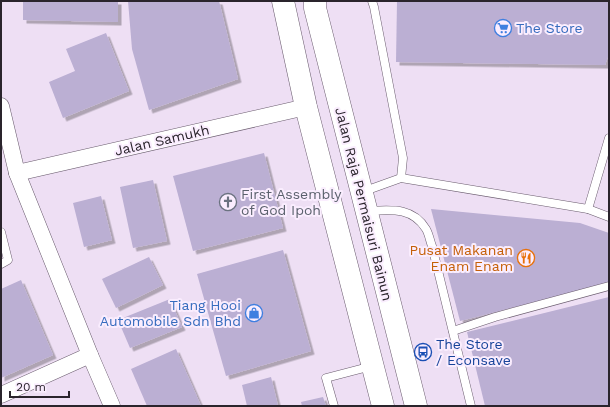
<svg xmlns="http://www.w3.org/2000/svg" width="610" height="407" font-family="'Work Sans',sans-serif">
  <defs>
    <filter id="shadow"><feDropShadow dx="3.5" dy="3.5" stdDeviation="0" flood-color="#0004"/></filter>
  </defs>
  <rect width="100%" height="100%" fill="#eedff4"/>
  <g fill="#bbafd3" filter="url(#shadow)">
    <polygon points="23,1 118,1 118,22 23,20"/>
    <polygon points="128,1 219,1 238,79 149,110 132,49"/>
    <polygon points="397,1 609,1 609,54 605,65 396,62"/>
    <polygon points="106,33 129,91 63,118 49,82 75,71 66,49"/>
    <polygon points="264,153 283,228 193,251 173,176"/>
    <polygon points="153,180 167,241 133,248 120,187"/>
    <polygon points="101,196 112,240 84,247 73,203"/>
    <polygon points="431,209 580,223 609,233 609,283 460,321"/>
    <polygon points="283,250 311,351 226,376 197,274"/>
    <polygon points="149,257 163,285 116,308 102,279"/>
    <polygon points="21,280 53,355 1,378 1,289"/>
    <polygon points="609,297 609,406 485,406 467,332"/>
    <polygon points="170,299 182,327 130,348 118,320"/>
    <polygon points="176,349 201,406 147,406 131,369"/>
    <polygon points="271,377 278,406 247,406 242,385"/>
    <polygon points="323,397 326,406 302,406 301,402"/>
  </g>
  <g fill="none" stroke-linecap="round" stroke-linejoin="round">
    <g stroke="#6a5c6e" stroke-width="9">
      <g id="service">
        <polyline points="372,1 374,7 403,158 401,178"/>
        <polyline points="362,192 401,178 588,209 609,217"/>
        <polyline points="588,209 609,138"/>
        <path d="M367 211C389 210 412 206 426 229 429 234 430 241 432 246L471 406"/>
        <polyline points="1,232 8,260 1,264"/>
        <polyline points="453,331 495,317 609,286"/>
        <polyline points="334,406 326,378 372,366"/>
      </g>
    </g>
    <g stroke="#6a5c6e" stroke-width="17">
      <g id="minor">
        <polyline points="1,106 17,173 90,355 112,406"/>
        <polyline points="17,173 306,107"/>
        <polyline points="1,395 90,355"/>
      </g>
    </g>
    <g stroke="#6a5c6e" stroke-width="23">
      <g id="primary">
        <polyline points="283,1 306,107 383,406"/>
        <polyline points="315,1 315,8 416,406"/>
      </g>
    </g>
    <use href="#service" stroke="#fff" stroke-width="8"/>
    <use href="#minor" stroke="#fff" stroke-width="16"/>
    <use href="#primary" stroke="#fff" stroke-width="22"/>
  </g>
  <defs>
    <g id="supermarket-ring" transform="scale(0.9)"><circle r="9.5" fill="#faedfe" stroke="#3f7fe0" stroke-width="1.5"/><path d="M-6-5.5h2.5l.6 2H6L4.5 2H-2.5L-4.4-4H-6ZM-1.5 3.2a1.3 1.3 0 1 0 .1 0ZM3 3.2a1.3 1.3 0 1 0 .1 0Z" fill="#3f7fe0"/></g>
    <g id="church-ring" transform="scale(0.9)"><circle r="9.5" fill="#faedfe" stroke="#6b7280" stroke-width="1.5"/><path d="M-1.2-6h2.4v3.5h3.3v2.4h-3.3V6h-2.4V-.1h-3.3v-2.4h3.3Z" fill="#6b7280"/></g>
    <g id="restaurant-ring" transform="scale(0.9)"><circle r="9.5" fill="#faedfe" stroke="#e8710a" stroke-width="1.5"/><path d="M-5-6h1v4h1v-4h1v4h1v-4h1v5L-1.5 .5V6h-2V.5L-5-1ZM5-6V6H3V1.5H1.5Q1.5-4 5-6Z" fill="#e8710a"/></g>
    <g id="shop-ring" transform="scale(0.9)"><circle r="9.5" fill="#faedfe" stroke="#3f7fe0" stroke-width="1.5"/><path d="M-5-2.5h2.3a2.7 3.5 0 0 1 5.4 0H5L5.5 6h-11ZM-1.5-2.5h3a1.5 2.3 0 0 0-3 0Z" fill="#3f7fe0"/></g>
    <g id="bus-ring" transform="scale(0.9)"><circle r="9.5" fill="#faedfe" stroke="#1a4fb4" stroke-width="1.5"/><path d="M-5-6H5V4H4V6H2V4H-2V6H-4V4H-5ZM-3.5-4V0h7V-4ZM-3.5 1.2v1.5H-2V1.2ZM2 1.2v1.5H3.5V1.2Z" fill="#1a4fb4"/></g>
  </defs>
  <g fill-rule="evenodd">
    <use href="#supermarket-ring" x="503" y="28"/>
    <use href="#church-ring" x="228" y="202"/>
    <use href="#restaurant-ring" x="526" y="258"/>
    <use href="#shop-ring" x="254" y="313"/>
    <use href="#bus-ring" x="423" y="352"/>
  </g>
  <g text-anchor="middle" stroke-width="4" stroke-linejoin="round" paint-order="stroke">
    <g font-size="14" fill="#366cbe" stroke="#faedfe" text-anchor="start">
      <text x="516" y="33">The Store</text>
      <text x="241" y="310" text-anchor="end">Tiang Hooi<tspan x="241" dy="16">Automobile Sdn Bhd</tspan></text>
    </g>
    <g font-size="14" fill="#2a242c" stroke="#faedfe">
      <text transform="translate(162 140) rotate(-13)" y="5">Jalan Samukh</text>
      <text transform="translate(364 204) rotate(76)" y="5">Jalan Raja Permaisuri Bainun</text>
    </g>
    <g font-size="14" fill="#5b616d" stroke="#faedfe" text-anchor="start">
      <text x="241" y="199">First Assembly<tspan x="241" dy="16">of God Ipoh</tspan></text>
    </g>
    <g font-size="14" fill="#c56008" stroke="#faedfe" text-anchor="end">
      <text x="513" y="255">Pusat Makanan<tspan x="513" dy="16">Enam Enam</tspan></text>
    </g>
    <g font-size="14" fill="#164399" stroke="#faedfe" text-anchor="start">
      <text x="436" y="349">The Store<tspan x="436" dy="16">/ Econsave</tspan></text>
    </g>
  </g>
  <rect width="610" height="407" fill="none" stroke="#2a242c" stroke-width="4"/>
  <path d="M10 391v6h59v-6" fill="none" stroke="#2a242c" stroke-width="2"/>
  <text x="16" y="391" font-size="12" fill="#2a242c" stroke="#faedfe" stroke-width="3" paint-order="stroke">20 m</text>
</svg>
